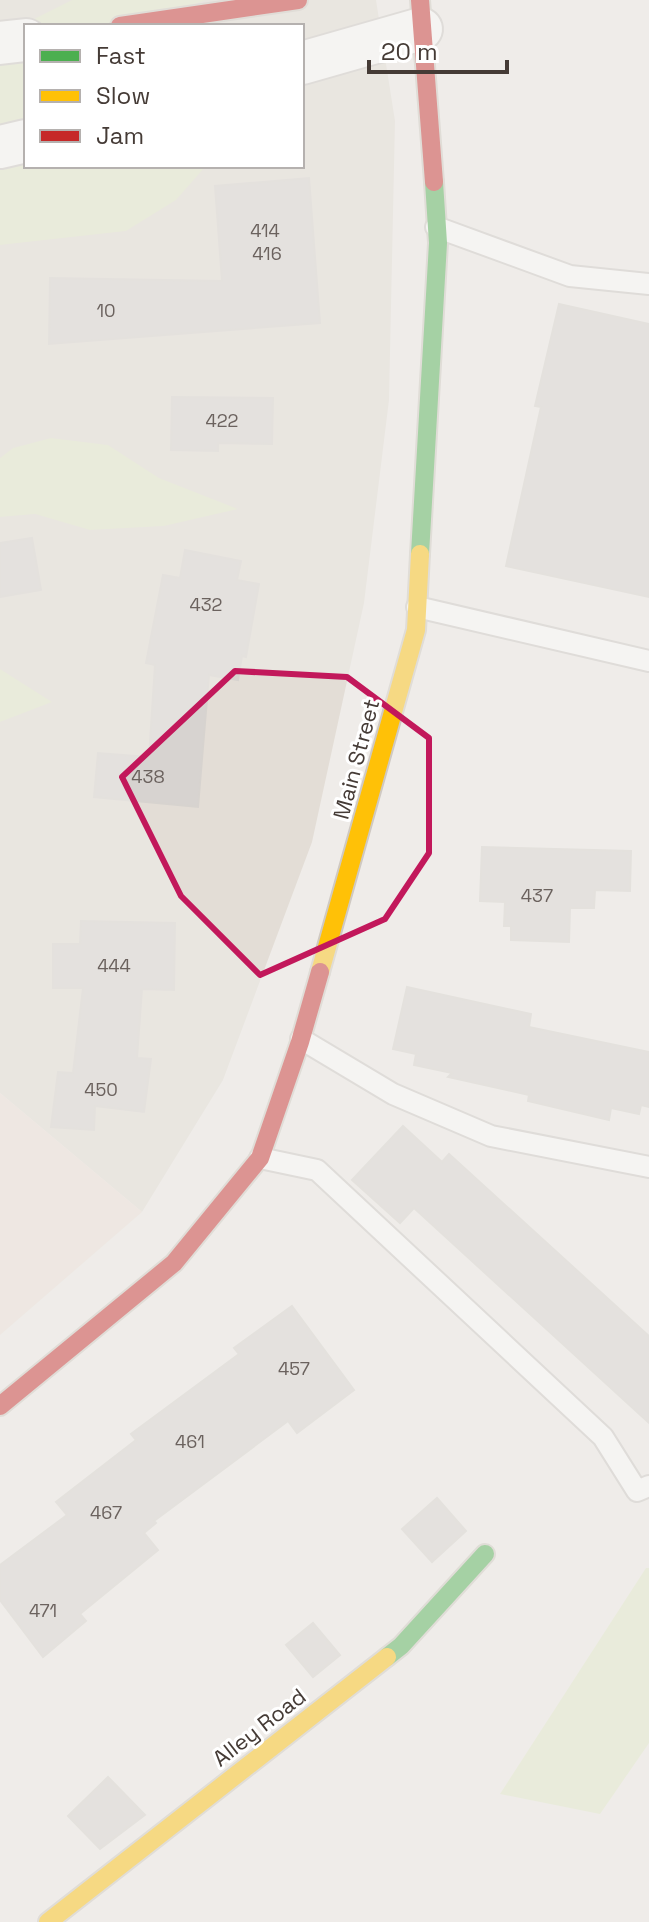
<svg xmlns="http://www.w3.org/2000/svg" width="649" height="1922" font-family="'Space Grotesk',sans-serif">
  <rect width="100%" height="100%" fill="#efece9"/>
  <path fill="#e3ddd6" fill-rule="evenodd" d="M0 0H376L395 121 389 400 364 603 312 842 223 1080 142 1212 0 1093ZM26 26H302V166H26Z"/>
  <polygon fill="#eee1d9" points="0,1093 142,1212 0,1335"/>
  <g fill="#e3e8ca">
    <polygon points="72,0 205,0 142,26 26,26 26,166 206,166 176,200 126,231 0,245 0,36"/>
    <polygon points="51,438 108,445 159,478 238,509 164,526 90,530 35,514 0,517 0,458 13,448"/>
    <polygon points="0,669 52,702 0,722"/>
    <polygon points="646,1568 649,1568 649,1743 600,1814 500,1794"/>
  </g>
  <g fill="#d7d3d0" stroke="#d7d3cf" stroke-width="2">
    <polygon points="309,178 320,323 49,344 50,278 222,281 215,186"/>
    <polygon points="559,304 649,324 649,597 506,566 541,407 535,406"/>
    <polygon points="172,397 273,398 272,444 218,443 218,451 171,450"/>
    <polygon points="32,538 41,590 0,597 0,543"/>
    <polygon points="185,550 241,561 237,580 259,584 246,657 242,656 238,680 209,675 198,807 94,797 98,753 149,757 155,665 146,663 163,575 180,578"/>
    <polygon points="482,847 631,851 630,891 595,890 594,908 570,908 569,942 511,940 511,926 504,926 505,902 480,901"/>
    <polygon points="81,921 175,923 174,990 142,989 137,1058 151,1059 144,1112 95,1106 94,1130 51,1127 58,1072 73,1073 83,988 53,988 53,944 80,944"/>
    <polygon points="407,987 531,1014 529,1027 649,1052 649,1107 641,1105 639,1114 611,1108 609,1120 528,1101 529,1095 448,1077 452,1073 414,1065 416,1054 393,1049"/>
    <polygon points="403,1126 442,1162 449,1154 649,1336 649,1423 414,1208 400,1223 352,1180"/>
    <polygon points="292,1306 354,1390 297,1433 288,1421 154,1521 156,1523 144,1533 158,1550 80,1614 86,1621 43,1657 0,1600 0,1565 67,1515 56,1502 136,1440 131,1434 239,1354 234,1348"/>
    <polygon points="437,1498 466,1531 432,1562 402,1529"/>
    <polygon points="313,1623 340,1655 313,1677 286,1645"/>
    <polygon points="108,1777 145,1815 100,1849 68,1816"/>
  </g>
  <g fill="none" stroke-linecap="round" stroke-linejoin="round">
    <g stroke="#ccc8c5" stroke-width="24">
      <g id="lane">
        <polyline points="436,227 570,276 649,284"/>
        <polyline points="417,607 649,661"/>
        <polyline points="301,1039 393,1094 491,1136 649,1167"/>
        <polyline points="260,1158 317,1170 603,1437 637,1491 649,1486"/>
      </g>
    </g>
    <g stroke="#ccc8c5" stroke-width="46">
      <g id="street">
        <polyline points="0,43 26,40"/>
        <polyline points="302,63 421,29"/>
        <polyline points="0,147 26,141"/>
      </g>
    </g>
    <g stroke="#cfc9c2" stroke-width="22">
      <g id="fast">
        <polyline points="420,554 438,243 434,182"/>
        <polyline points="387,1657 401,1646 485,1554"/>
      </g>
    </g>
    <g stroke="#cfc9c2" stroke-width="22">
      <g id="slow">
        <polyline points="320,972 416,630 420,554"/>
        <polyline points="48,1922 387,1657"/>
      </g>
    </g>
    <g stroke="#cfc9c2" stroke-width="22">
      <g id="jam">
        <polyline points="420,0 434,182"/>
        <polyline points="120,26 298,0"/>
        <polyline points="0,1406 174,1263 260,1158 300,1042 320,972"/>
      </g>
    </g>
    <use href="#lane" stroke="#fdfcfc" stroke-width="20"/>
    <use href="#street" stroke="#fdfcfc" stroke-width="42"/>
    <use href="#fast" stroke="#4caf50" stroke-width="18"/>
    <use href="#slow" stroke="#ffc107" stroke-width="18"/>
    <use href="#jam" stroke="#c62828" stroke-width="18"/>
  </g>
  <path d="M0 0H649V1922H0ZM235 671 347 677 429 738V853L385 919 260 975 181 896 122 777Z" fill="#efece9" fill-opacity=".55" fill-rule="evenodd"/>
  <path fill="none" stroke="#c2185b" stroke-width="6" stroke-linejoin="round" d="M235 671 347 677 429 738V853L385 919 260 975 181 896 122 777Z"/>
  <g text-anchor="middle" stroke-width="6" stroke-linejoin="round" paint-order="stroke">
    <g font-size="18" fill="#6b625e">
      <text x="265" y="237">414</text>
      <text x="267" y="260">416</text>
      <text x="106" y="317">10</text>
      <text x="222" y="427">422</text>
      <text x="206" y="611">432</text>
      <text x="148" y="783">438</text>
      <text x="537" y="902">437</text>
      <text x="114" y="972">444</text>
      <text x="101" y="1096">450</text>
      <text x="294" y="1375">457</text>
      <text x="190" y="1448">461</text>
      <text x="106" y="1519">467</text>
      <text x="43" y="1617">471</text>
    </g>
    <g font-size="22" fill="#453b36" stroke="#fff">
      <text transform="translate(356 759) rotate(-75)" y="8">Main Street</text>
      <text transform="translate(259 1727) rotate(-38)" y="8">Alley Road</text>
    </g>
  </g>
  <rect x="24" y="24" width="280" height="144" fill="#ffffff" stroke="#b5b1af" stroke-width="2"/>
  <rect x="40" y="50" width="40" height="12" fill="#4caf50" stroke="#b5b1af" stroke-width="2"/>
  <text x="96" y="64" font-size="24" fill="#453b36">Fast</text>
  <rect x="40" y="90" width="40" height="12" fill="#ffc107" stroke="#b5b1af" stroke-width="2"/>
  <text x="96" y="104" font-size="24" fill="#453b36">Slow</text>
  <rect x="40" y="130" width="40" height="12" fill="#c62828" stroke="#b5b1af" stroke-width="2"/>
  <text x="96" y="144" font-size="24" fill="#453b36">Jam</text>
  <path d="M369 60v12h138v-12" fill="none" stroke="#453b36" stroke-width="4"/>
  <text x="381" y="60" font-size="24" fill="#453b36" stroke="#ffffff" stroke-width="6" paint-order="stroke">20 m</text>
</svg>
